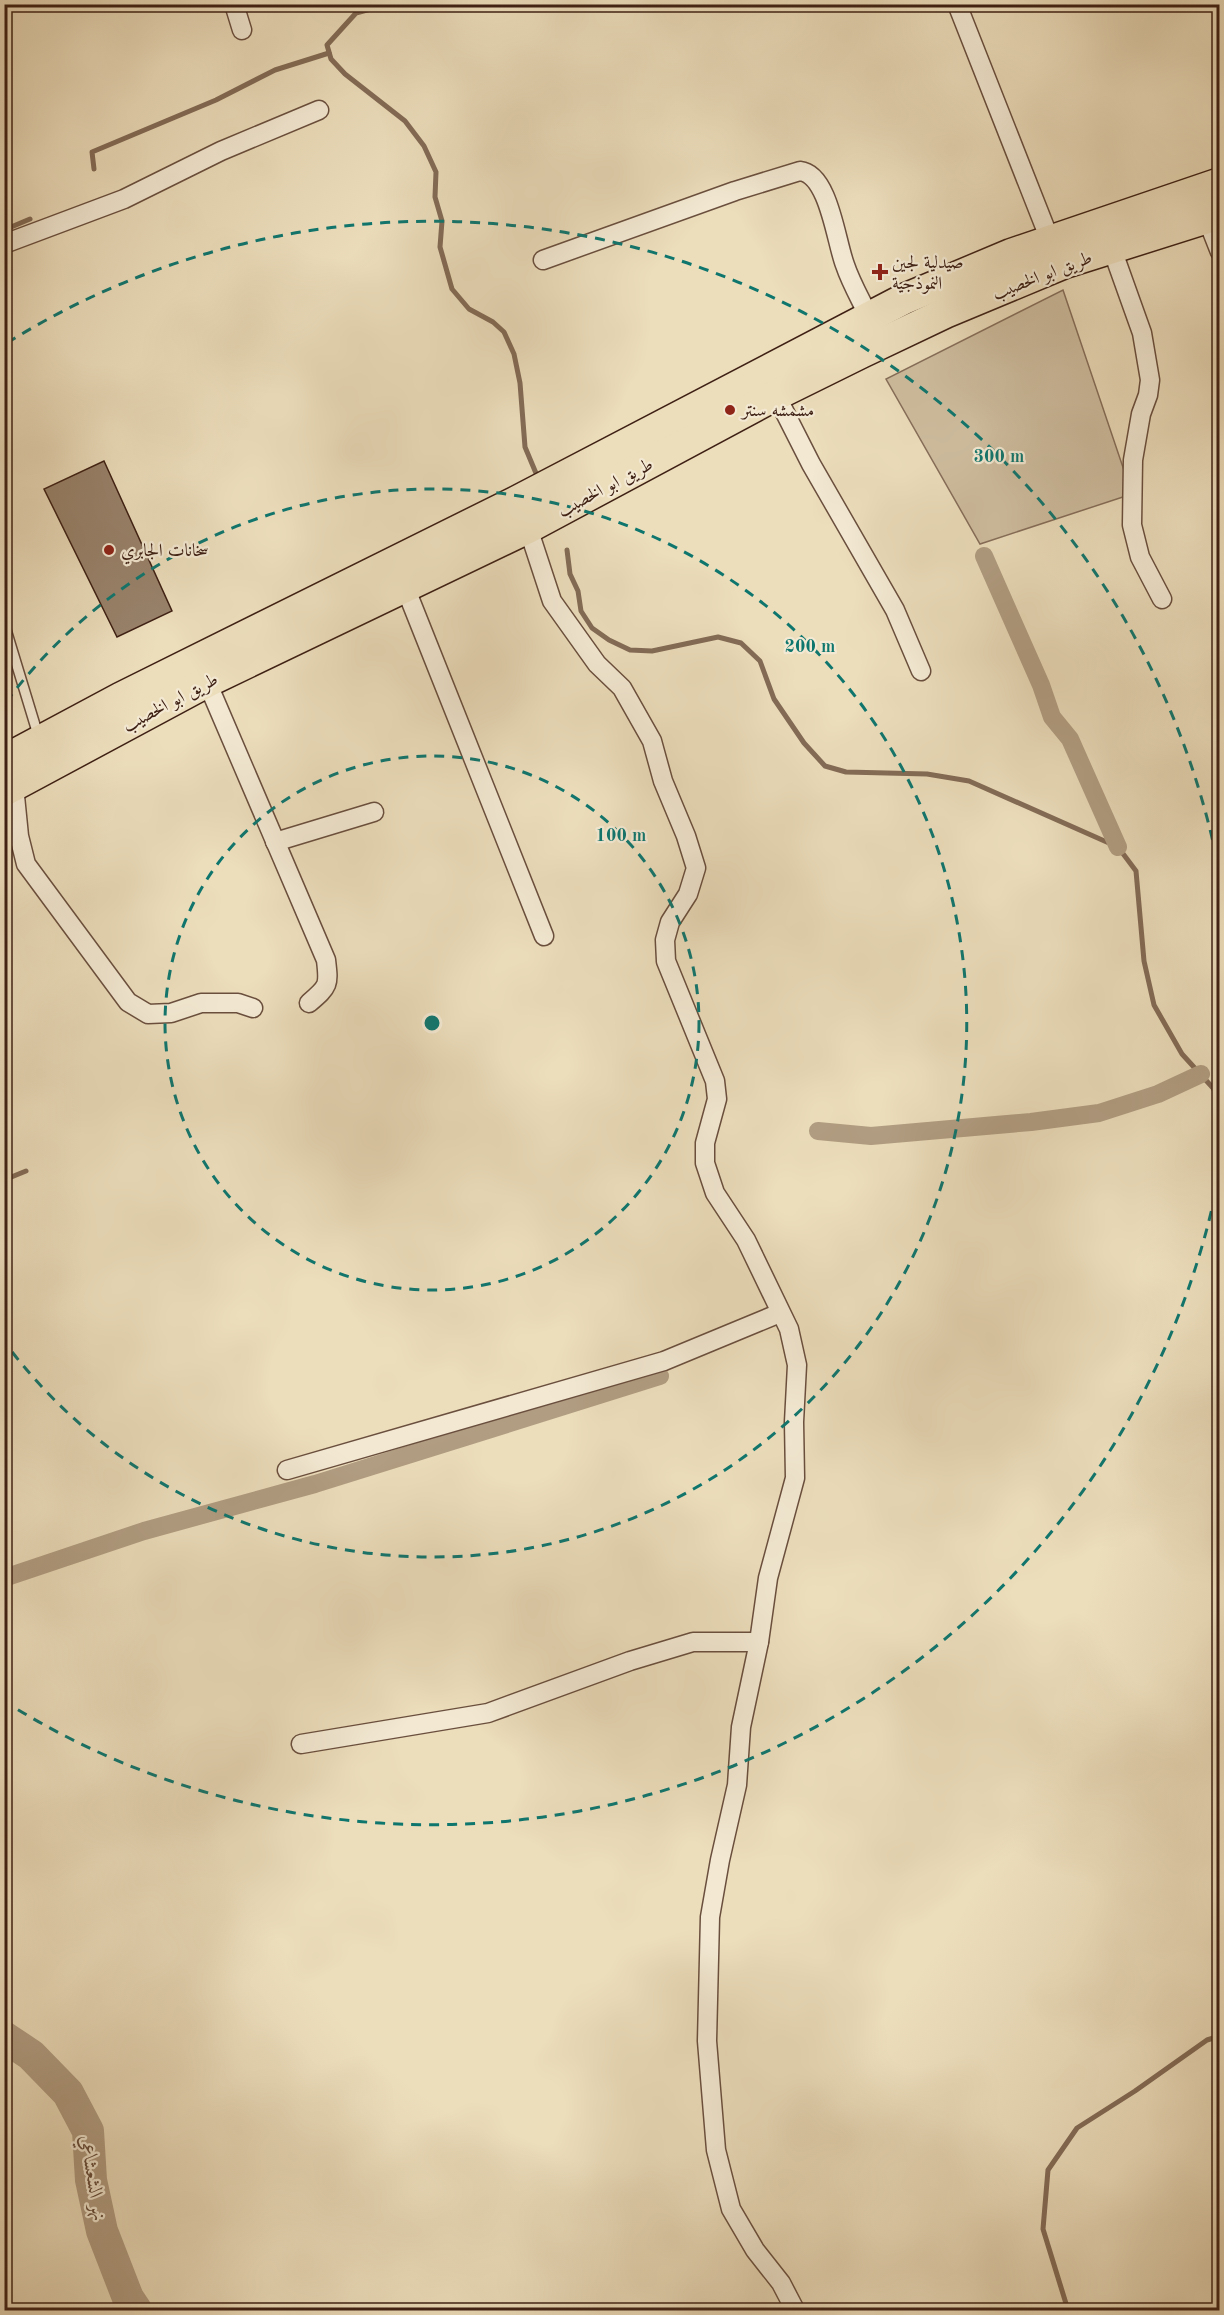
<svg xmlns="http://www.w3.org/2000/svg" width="1224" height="2315" font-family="'Old Standard TT',Amiri,serif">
  <rect width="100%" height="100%" fill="#ecddbb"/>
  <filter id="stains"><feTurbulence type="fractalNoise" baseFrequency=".00333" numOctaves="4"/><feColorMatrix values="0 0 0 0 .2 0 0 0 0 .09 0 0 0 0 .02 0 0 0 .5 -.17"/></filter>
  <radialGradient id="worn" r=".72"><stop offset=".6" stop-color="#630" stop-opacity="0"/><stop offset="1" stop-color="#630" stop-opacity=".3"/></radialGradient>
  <polygon fill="#cebd9f" stroke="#866e5a" stroke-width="1.5" points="1063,290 1132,494 980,544 886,379"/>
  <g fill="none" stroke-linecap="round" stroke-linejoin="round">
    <g stroke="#836b56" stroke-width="5">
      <polyline points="389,4 356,13 327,45 331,59 345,74 405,121 424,146 436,172 435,197 442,221 440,247 452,289 469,309 493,322 504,332 514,354 520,383 525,447 538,478"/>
      <polyline points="94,169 92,152 216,100 275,70 329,53"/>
      <polyline points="4,230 30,219"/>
      <polyline points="567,550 570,574 578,591 581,611 592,628 609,640 630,650 652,651 718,637 741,643 760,661 774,699 804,743 825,766 846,772 927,774 969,781 1118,847 1136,871 1144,961 1154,1005 1182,1054 1213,1088 1220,1102"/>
      <polyline points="4,1180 26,1171"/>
      <polyline points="1068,2310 1043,2229 1048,2170 1077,2128 1135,2091 1207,2040 1220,2036"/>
    </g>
    <g stroke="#b19d82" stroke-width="18">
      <polyline points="984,556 1041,685 1052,717 1070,739 1118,847"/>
      <polyline points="818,1131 871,1136 1031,1122 1099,1113 1158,1094 1201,1074"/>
      <polyline points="4,1578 144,1531 315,1484 660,1376"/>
    </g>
    <polyline stroke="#b19d82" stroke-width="32" points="4,2037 31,2055 68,2093 88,2131 91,2180 102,2231 128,2298 136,2310"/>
  </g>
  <polygon fill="#98826b" stroke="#3e2014" stroke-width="1.5" points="104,461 172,611 117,637 44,489"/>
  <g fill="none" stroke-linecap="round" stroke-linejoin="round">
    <g stroke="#6a4f3e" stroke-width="12">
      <polyline id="lane" points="4,623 39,738"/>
    </g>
    <g stroke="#6a4f3e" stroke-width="21">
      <g id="street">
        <polyline points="234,4 242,30"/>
        <polyline points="957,4 1050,240"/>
        <polyline points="1207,219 1220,252"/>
        <polyline points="4,244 124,199 221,151 319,110"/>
        <polyline points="1112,249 1142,333 1150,380 1148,395 1141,414 1133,460 1132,525 1140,557 1162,599"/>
        <path d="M543 260 735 191 800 171C829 174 836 242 845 265 851 283 861 300 869 317"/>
        <polyline points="776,395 811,464 895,610 921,671"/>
        <polyline points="528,528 552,601 597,664 622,688 652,741 663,781 686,836 696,868 688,894 670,922 665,940 666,961 715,1081 717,1099 705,1143 705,1163 715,1193 746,1240 789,1329 797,1365 794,1422 795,1478 768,1578 759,1642 741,1727 737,1785 720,1860 710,1917 707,2041 716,2150 731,2209 755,2250 781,2283 795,2310"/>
        <polyline points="405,587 544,936"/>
        <path d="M207 682 326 960C329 985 329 986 309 1003"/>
        <polyline points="14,786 19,836 26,864 128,1002 148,1014 171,1013 201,1003 238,1003 253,1008"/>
        <polyline points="275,842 374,812"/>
        <polyline points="287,1470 664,1361 780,1313"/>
        <polyline points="301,1744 488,1713 630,1661 693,1642 759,1642"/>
      </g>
    </g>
    <g stroke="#3e2014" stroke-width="33">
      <g id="primary">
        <polyline points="4,760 120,698 517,501 904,299 1011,254 1220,183"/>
        <polyline points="4,791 207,682 528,528 776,395 861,353 945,313 1065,263 1220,214"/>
      </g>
    </g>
    <use href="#lane" stroke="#f3e9d3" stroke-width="9"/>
    <use href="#street" stroke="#f3e9d3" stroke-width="18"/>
    <use href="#primary" stroke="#ecddbb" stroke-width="30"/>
  </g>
  <g fill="none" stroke="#0f766e" stroke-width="3" stroke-dasharray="10 8">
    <circle cx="432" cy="1023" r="267"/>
    <path d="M6 702A534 534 0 1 1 6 1344"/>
    <path d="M1219 1176A802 802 0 0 1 7 1703M7 343A802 802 0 0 1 1219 870"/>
  </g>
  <g fill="#8f2418" stroke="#f3e9d3" stroke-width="2">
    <path d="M877 263h6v6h6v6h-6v6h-6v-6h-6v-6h6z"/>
    <circle cx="730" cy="410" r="6"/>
    <circle cx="109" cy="550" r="6"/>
  </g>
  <g text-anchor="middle" stroke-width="4.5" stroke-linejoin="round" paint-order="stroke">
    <g font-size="18" fill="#3e2014" stroke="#f3e9d3" text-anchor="start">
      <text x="892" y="268">صيدلية لجين<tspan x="892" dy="21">النموذجية</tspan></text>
      <text x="742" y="416">مشمشه سنتر</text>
      <text x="121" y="556">سخانات الجابري</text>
    </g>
    <g font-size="18" fill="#3e2014" stroke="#f3e9d3">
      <text transform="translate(1042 275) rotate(-21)" y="6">طريق ابو الخصيب</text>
      <text transform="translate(605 487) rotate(-28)" y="6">طريق ابو الخصيب</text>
      <text transform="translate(170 702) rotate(-28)" y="6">طريق ابو الخصيب</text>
    </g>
    <g font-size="20" font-style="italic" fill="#664c3a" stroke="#f3e9d3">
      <text transform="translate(94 2178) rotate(81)" y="7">نهر الشعشاعي</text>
    </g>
  </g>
  <circle cx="432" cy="1023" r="9" fill="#0f766e" stroke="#f3e9d3" stroke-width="3"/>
  <g font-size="18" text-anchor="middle" font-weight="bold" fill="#0f766e" stroke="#f3e9d3" stroke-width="4.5" stroke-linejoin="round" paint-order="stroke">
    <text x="999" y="462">300 m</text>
    <text x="810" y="652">200 m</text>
    <text x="621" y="841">100 m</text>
  </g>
  <rect width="1224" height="2315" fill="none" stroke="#ecddbb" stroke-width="24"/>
  <rect x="6" y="6" width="1212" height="2303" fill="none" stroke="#3e2014" stroke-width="3"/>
  <rect x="12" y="12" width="1200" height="2291" fill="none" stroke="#3e2014" stroke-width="1.5"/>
  <rect width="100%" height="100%" filter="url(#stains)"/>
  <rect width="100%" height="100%" fill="url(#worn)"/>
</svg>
